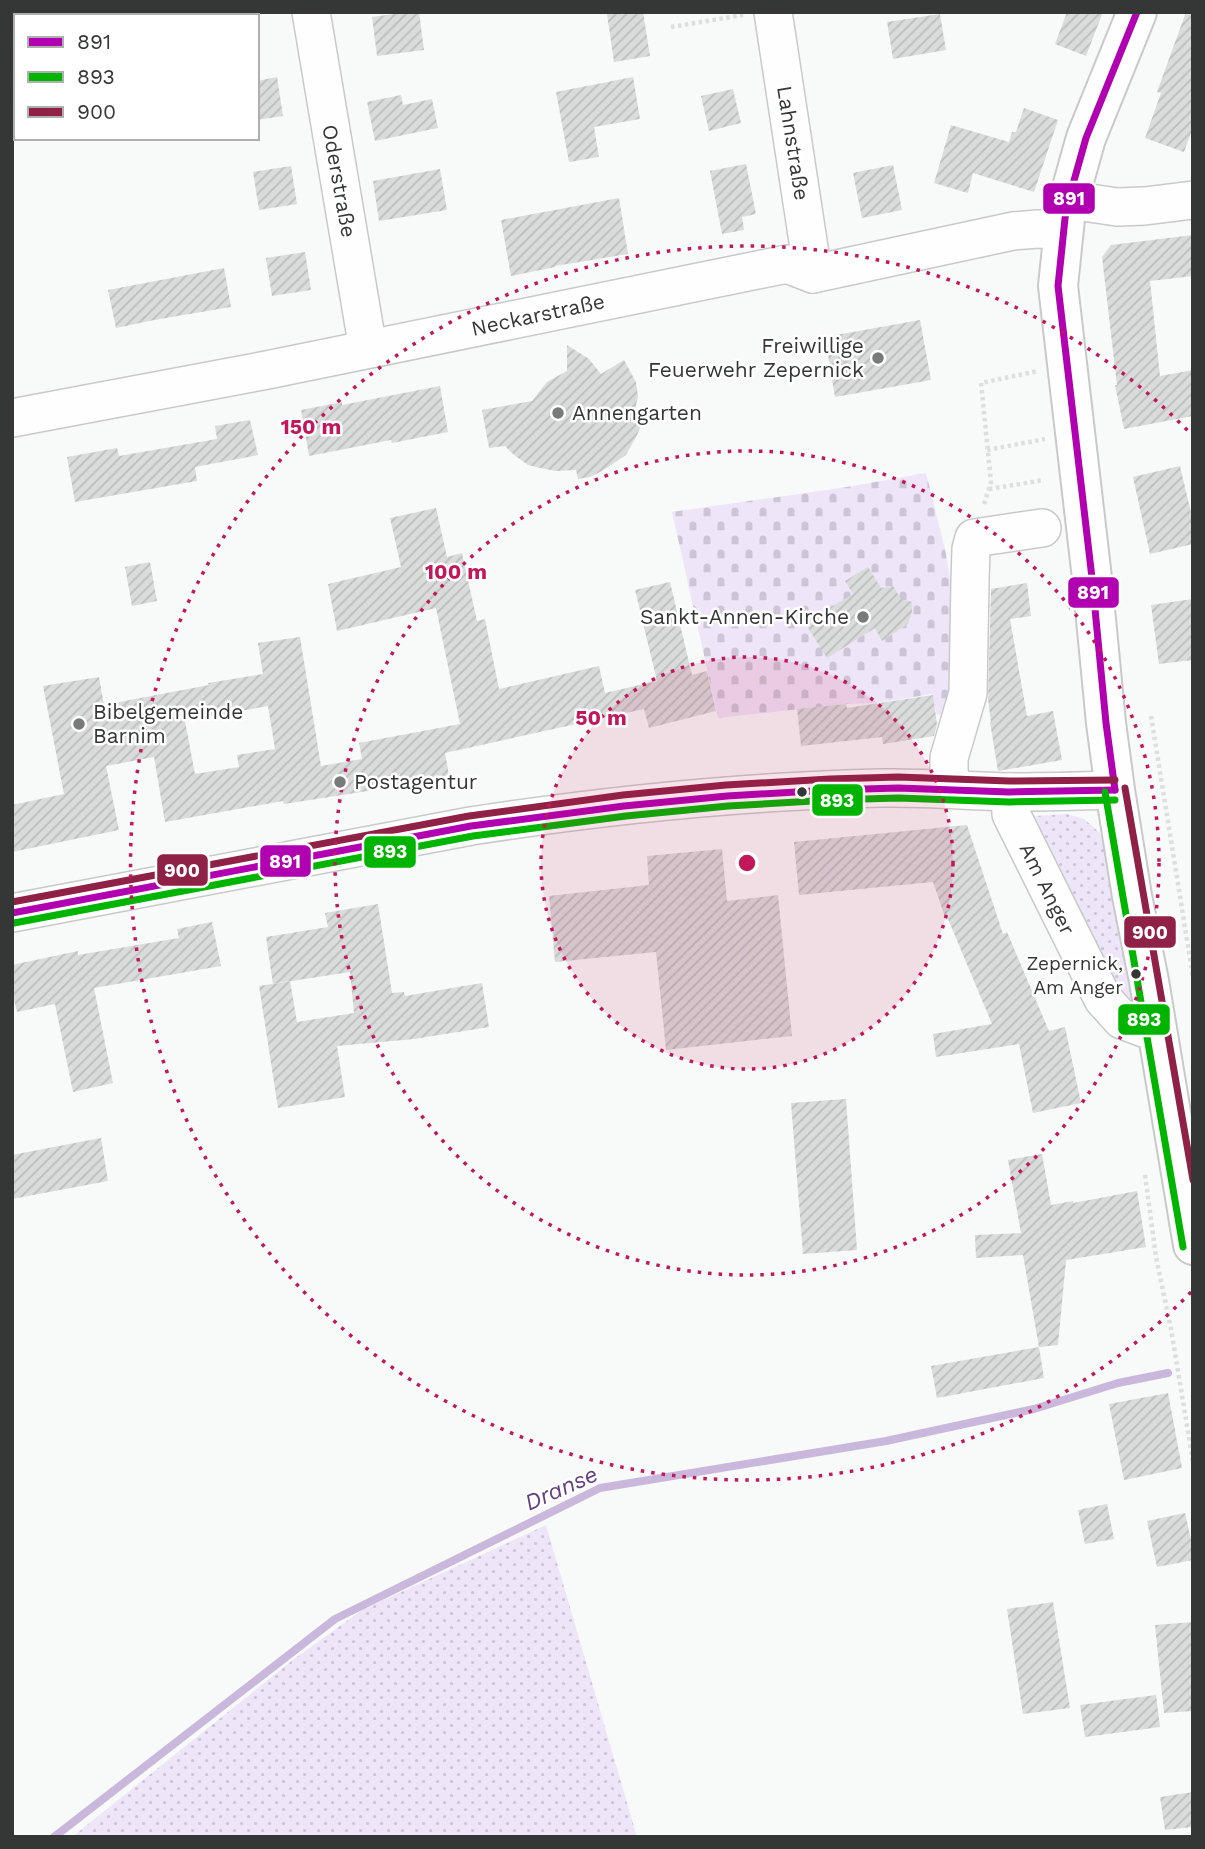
<svg xmlns="http://www.w3.org/2000/svg" width="1205" height="1849" font-family="'Work Sans',sans-serif">
  <defs>
    <pattern id="grass-dots" width="8" height="8" patternUnits="userSpaceOnUse" patternTransform="scale(1.75)"><rect width="8" height="8" fill="#eee5f8"/><path d="M2 2h.1M6 6h.1" fill="none" stroke="#cdc5d5" stroke-width="1.8" stroke-linecap="round"/></pattern>
    <pattern id="cemetery-stones" width="16" height="16" patternUnits="userSpaceOnUse" patternTransform="scale(1.75)"><rect width="16" height="16" fill="#eee5f8"/><path d="M2 7V4a2 2 0 0 1 4 0v3zM10 15v-3a2 2 0 0 1 4 0v3z" fill="#cdc5d5"/></pattern>
    <pattern id="building-hatch" width="6" height="6" patternUnits="userSpaceOnUse" patternTransform="scale(1.75)"><rect width="6" height="6" fill="#dadcdb"/><path d="M-1 1l2-2M0 6l6-6M5 7l2-2" fill="none" stroke="#bcbdbd"/></pattern>
  </defs>
  <rect width="100%" height="100%" fill="#f8faf9"/>
  <g fill="url(#grass-dots)">
    <polygon points="1067,814 1084,819 1100,833 1110,869 1137,1007 1129,1011 1068,898 1035,816"/>
    <polygon points="546,1525 637,1837 72,1837 294,1659 362,1610"/>
  </g>
  <polygon fill="url(#cemetery-stones)" points="926,473 945,549 952,589 953,711 937,715 932,694 877,703 846,704 718,718 672,512 847,487"/>
  <g fill="none" stroke-linecap="round" stroke-linejoin="round">
    <polyline stroke="#cab8dc" stroke-width="8" points="54,1837 335,1619 600,1488 886,1441 1034,1409 1118,1383 1168,1373"/>
  </g>
  <g fill="url(#building-hatch)" fill-rule="evenodd">
    <polygon points="408,12 419,12 424,50 377,56 372,17"/>
    <polygon points="620,12 643,12 650,56 614,62 607,14"/>
    <polygon points="1067,12 1103,12 1086,56 1055,44"/>
    <polygon points="1186,12 1193,12 1193,127 1184,152 1145,138 1161,93 1157,92"/>
    <polygon points="940,14 946,50 893,59 887,22"/>
    <polygon points="277,77 283,116 257,120 257,81"/>
    <polygon points="633,77 640,119 594,127 599,157 569,162 556,92"/>
    <polygon points="733,89 741,123 709,131 701,96"/>
    <polygon points="401,95 403,105 432,99 438,128 375,141 367,102"/>
    <polygon points="1024,108 1058,120 1034,192 973,173 968,193 934,183 951,125 1009,142 1012,132 1016,132"/>
    <polygon points="746,164 756,214 742,217 744,230 722,234 710,171"/>
    <polygon points="893,165 902,210 862,218 853,173"/>
    <polygon points="291,166 297,204 259,210 253,172"/>
    <polygon points="440,169 447,210 379,221 373,181"/>
    <polygon points="619,198 628,254 555,266 555,267 511,276 501,220"/>
    <polygon points="1193,235 1193,276 1150,281 1160,376 1193,370 1193,416 1124,429 1115,385 1117,385 1102,257 1111,245"/>
    <polygon points="305,252 311,290 272,296 266,258"/>
    <polygon points="224,268 231,307 154,320 116,328 108,290"/>
    <polygon points="920,320 931,380 835,397 825,337"/>
    <polygon points="567,345 589,359 601,374 624,360 636,382 638,397 633,417 643,420 638,433 626,455 602,471 590,477 578,479 576,470 556,471 540,468 528,465 514,455 505,446 489,448 482,410 532,401 547,382 567,371"/>
    <polygon points="440,386 448,432 392,443 391,440 309,456 301,410 342,402 342,405"/>
    <polygon points="250,420 258,455 195,467 197,481 75,502 67,457 117,448 119,456 217,439 215,426"/>
    <polygon points="1180,466 1193,521 1193,544 1150,554 1133,477"/>
    <path d="M436 508 447 557 462 553 477 621 485 619 499 689 599 666 605 693 657 681 635 590 670 582 692 675 707 671 716 711 649 728 644 709 445 753 449 775 368 791 284 804 283 801 165 822 154 757 106 766 119 830 12 852V805L64 794 43 686 99 677 104 705 209 685 208 683 263 674 258 643 300 637 321 766 362 759 359 743 460 724 436 608 337 631 328 584 401 567 390 518ZM268 706 275 749 237 755 239 767 195 774 185 721Z"/>
    <polygon points="150,562 157,601 132,606 125,567"/>
    <polygon points="868,567 881,588 893,586 901,599 912,602 912,612 908,624 882,641 875,628 827,658 805,623 853,594 845,581"/>
    <polygon points="1027,583 1031,616 1010,619 1027,716 1053,711 1062,760 998,771 990,722 991,722 988,699 991,589"/>
    <polygon points="1193,599 1193,660 1159,664 1151,605"/>
    <polygon points="933,695 937,724 934,736 883,744 882,737 801,746 797,709 846,704 847,708"/>
    <polygon points="967,825 1003,934 1007,932 1049,1031 1065,1027 1081,1103 1033,1113 1019,1044 936,1057 933,1034 992,1024 948,919 946,920 933,882 799,895 794,842"/>
    <polygon points="722,849 727,901 778,895 792,1036 666,1050 656,952 555,962 549,896 649,885 647,856"/>
    <polygon points="378,904 392,993 404,992 405,996 482,983 489,1027 414,1039 337,1046 345,1097 278,1108 259,986 290,981 297,1022 354,1013 350,972 273,984 266,937 328,927 325,913"/>
    <polygon points="212,922 221,966 94,988 113,1083 73,1092 55,1004 17,1012 12,991 12,965 78,951 78,955 179,938 177,929"/>
    <polygon points="846,1099 857,1250 803,1254 791,1103"/>
    <polygon points="101,1138 108,1181 12,1199 12,1155"/>
    <polygon points="1042,1154 1051,1205 1073,1201 1073,1203 1137,1191 1146,1247 1066,1260 1058,1345 1039,1347 1023,1255 976,1258 975,1235 1021,1233 1008,1160"/>
    <polygon points="1039,1347 1044,1378 937,1398 931,1366"/>
    <polygon points="1168,1393 1182,1468 1124,1480 1109,1404"/>
    <polygon points="1107,1504 1114,1539 1085,1544 1078,1510"/>
    <polygon points="1185,1513 1193,1549 1193,1560 1157,1567 1147,1521"/>
    <polygon points="1053,1602 1070,1708 1023,1714 1007,1609"/>
    <polygon points="1193,1622 1193,1711 1164,1713 1155,1625"/>
    <polygon points="1156,1695 1160,1727 1085,1737 1080,1705"/>
    <polygon points="1193,1792 1193,1827 1165,1830 1160,1797"/>
  </g>
  <g fill="none" stroke-linecap="round" stroke-linejoin="round">
    <g stroke="#c8cac9" stroke-width="40">
      <g id="minor">
        <polyline points="311,12 368,349"/>
        <polyline points="773,12 813,274"/>
        <polyline points="1069,200 1117,207 1145,206 1193,200"/>
        <polyline points="12,418 267,370 787,264 813,274 1013,231 1038,229 1063,230"/>
        <polyline points="957,789 949,775 949,758 968,693 970,581 971,549 974,538 1042,528"/>
        <polyline points="1010,792 1011,814 1103,999 1122,1020 1157,1033"/>
        <path d="M12 913 471 826C607 805 744 791 882 788 924 787 966 791 1009 792 1044 792 1080 791 1115 790"/>
      </g>
    </g>
    <g stroke="#c8cac9" stroke-width="42">
      <polyline id="major" points="1137,12 1086,138 1066,209 1058,286 1092,578 1106,723 1115,790 1132,896 1149,981 1193,1245"/>
    </g>
    <g stroke="#dddede" stroke-width="4.5" stroke-dasharray="3.5 3.5" stroke-linecap="butt">
      <polyline points="671,27 743,15"/>
      <polyline points="987,450 1045,439"/>
      <polyline points="989,489 1044,480"/>
      <polyline points="984,504 991,482 981,383 1038,371"/>
      <polyline points="1151,716 1193,977"/>
      <polyline points="1145,1175 1156,1257 1171,1329 1193,1462"/>
    </g>
    <use href="#minor" stroke="#fefefe" stroke-width="37"/>
    <use href="#major" stroke="#fefefe" stroke-width="38"/>
    <g stroke="#fff" stroke-width="12">
      <g id="bus-1">
        <polyline points="1115,790 1106,723 1092,578 1058,286 1066,209 1086,138 1137,12"/>
        <polyline points="12,913 471,826 624,806 727,796 830,790 898,788 1009,792 1115,790"/>
      </g>
    </g>
    <g stroke="#fff" stroke-width="12">
      <g id="bus-2">
        <polyline points="1105,792 1183,1247"/>
        <polyline points="14,923 473,836 626,816 728,806 831,800 898,798 1009,802 1115,800"/>
      </g>
    </g>
    <g stroke="#fff" stroke-width="12">
      <g id="bus-3">
        <polyline points="1125,788 1193,1180"/>
        <polyline points="12,902 469,816 623,795 726,785 830,779 898,777 1009,781 1115,780"/>
      </g>
    </g>
    <use href="#bus-1" stroke="#b000b0" stroke-width="7"/>
    <use href="#bus-2" stroke="#00b400" stroke-width="7"/>
    <use href="#bus-3" stroke="#8e2145" stroke-width="7"/>
  </g>
  <circle cx="747" cy="863" r="206" fill="#c2185b" fill-opacity=".12"/>
  <g fill="none" stroke="#c2185b" stroke-width="3.5" stroke-dasharray="3.5 7">
    <circle cx="747" cy="863" r="206"/>
    <circle cx="747" cy="863" r="412"/>
    <path d="M1191 1292A617 617 0 1 1 1191 434"/>
  </g>
  <g fill="#797b7a" stroke="#fff" stroke-width="2.5">
    <circle cx="878" cy="358" r="7"/>
    <circle cx="558" cy="413" r="7"/>
    <circle cx="863" cy="617" r="7"/>
    <circle cx="79" cy="724" r="7"/>
    <circle cx="340" cy="782" r="7"/>
  </g>
  <g fill="#353736" stroke="#fff" stroke-width="2.5">
    <circle cx="802" cy="792" r="6"/>
    <circle cx="1136" cy="974" r="6"/>
  </g>
  <g text-anchor="middle" stroke-width="5" stroke-linejoin="round" paint-order="stroke">
    <g font-size="19" fill="#353736" stroke="#fff" text-anchor="end">
      <text x="1123" y="970">Zepernick,<tspan x="1123" dy="24">Am Anger</tspan></text>
    </g>
    <g font-size="21" fill="#353736" stroke="#fff">
      <text transform="translate(793 143) rotate(81)" y="7">Lahnstraße</text>
      <text transform="translate(339 181) rotate(80)" y="7">Oderstraße</text>
      <text transform="translate(538 315) rotate(-12)" y="7">Neckarstraße</text>
      <text transform="translate(1047 889) rotate(64)" y="7">Am Anger</text>
    </g>
    <g font-size="21" fill="#353736" stroke="#fff" text-anchor="start">
      <text x="864" y="353" text-anchor="end">Freiwillige<tspan x="864" dy="24">Feuerwehr Zepernick</tspan></text>
      <text x="572" y="420">Annengarten</text>
      <text x="849" y="624" text-anchor="end">Sankt-Annen-Kirche</text>
      <text x="93" y="719">Bibelgemeinde<tspan x="93" dy="24">Barnim</tspan></text>
      <text x="354" y="789">Postagentur</text>
    </g>
    <g font-size="23" font-style="italic" fill="#633f7e" stroke="#fff">
      <text transform="translate(561 1488) rotate(-24)" y="8">Dranse</text>
    </g>
  </g>
  <circle cx="747" cy="863" r="10" fill="#c2185b" stroke="#fff" stroke-width="3.5"/>
  <g font-size="21" text-anchor="middle" font-weight="bold" fill="#c2185b" stroke="#fff" stroke-width="5" stroke-linejoin="round" paint-order="stroke">
    <text x="311" y="434">150 m</text>
    <text x="456" y="579">100 m</text>
    <text x="601" y="725">50 m</text>
  </g>
  <g stroke="#fff" stroke-width="2.5">
    <rect x="1042" y="182" width="54" height="33" rx="7" fill="#b000b0"/>
    <rect x="1067" y="576" width="53" height="33" rx="7" fill="#b000b0"/>
    <rect x="811" y="783" width="53" height="34" rx="7" fill="#00b400"/>
    <rect x="363" y="835" width="54" height="34" rx="7" fill="#00b400"/>
    <rect x="259" y="844" width="53" height="34" rx="7" fill="#b000b0"/>
    <rect x="156" y="853" width="53" height="34" rx="7" fill="#8e2145"/>
    <rect x="1123" y="915" width="54" height="34" rx="7" fill="#8e2145"/>
    <rect x="1117" y="1003" width="54" height="33" rx="7" fill="#00b400"/>
  </g>
  <g font-size="19" text-anchor="middle" font-weight="bold" fill="#fff">
    <text x="1069" y="205">891</text>
    <text x="1093" y="599">891</text>
    <text x="837" y="807">893</text>
    <text x="390" y="858">893</text>
    <text x="285" y="868">891</text>
    <text x="182" y="877">900</text>
    <text x="1150" y="939">900</text>
    <text x="1144" y="1026">893</text>
  </g>
  <rect width="1205" height="1849" fill="none" stroke="#353736" stroke-width="28"/>
  <rect x="14" y="14" width="245" height="126" fill="#ffffff" stroke="#aeafaf" stroke-width="2"/>
  <rect x="28" y="37" width="35" height="10" fill="#b000b0" stroke="#aeafaf" stroke-width="2"/>
  <text x="77" y="49" font-size="21" fill="#353736">891</text>
  <rect x="28" y="72" width="35" height="10" fill="#00b400" stroke="#aeafaf" stroke-width="2"/>
  <text x="77" y="84" font-size="21" fill="#353736">893</text>
  <rect x="28" y="107" width="35" height="10" fill="#8e2145" stroke="#aeafaf" stroke-width="2"/>
  <text x="77" y="119" font-size="21" fill="#353736">900</text>
</svg>
